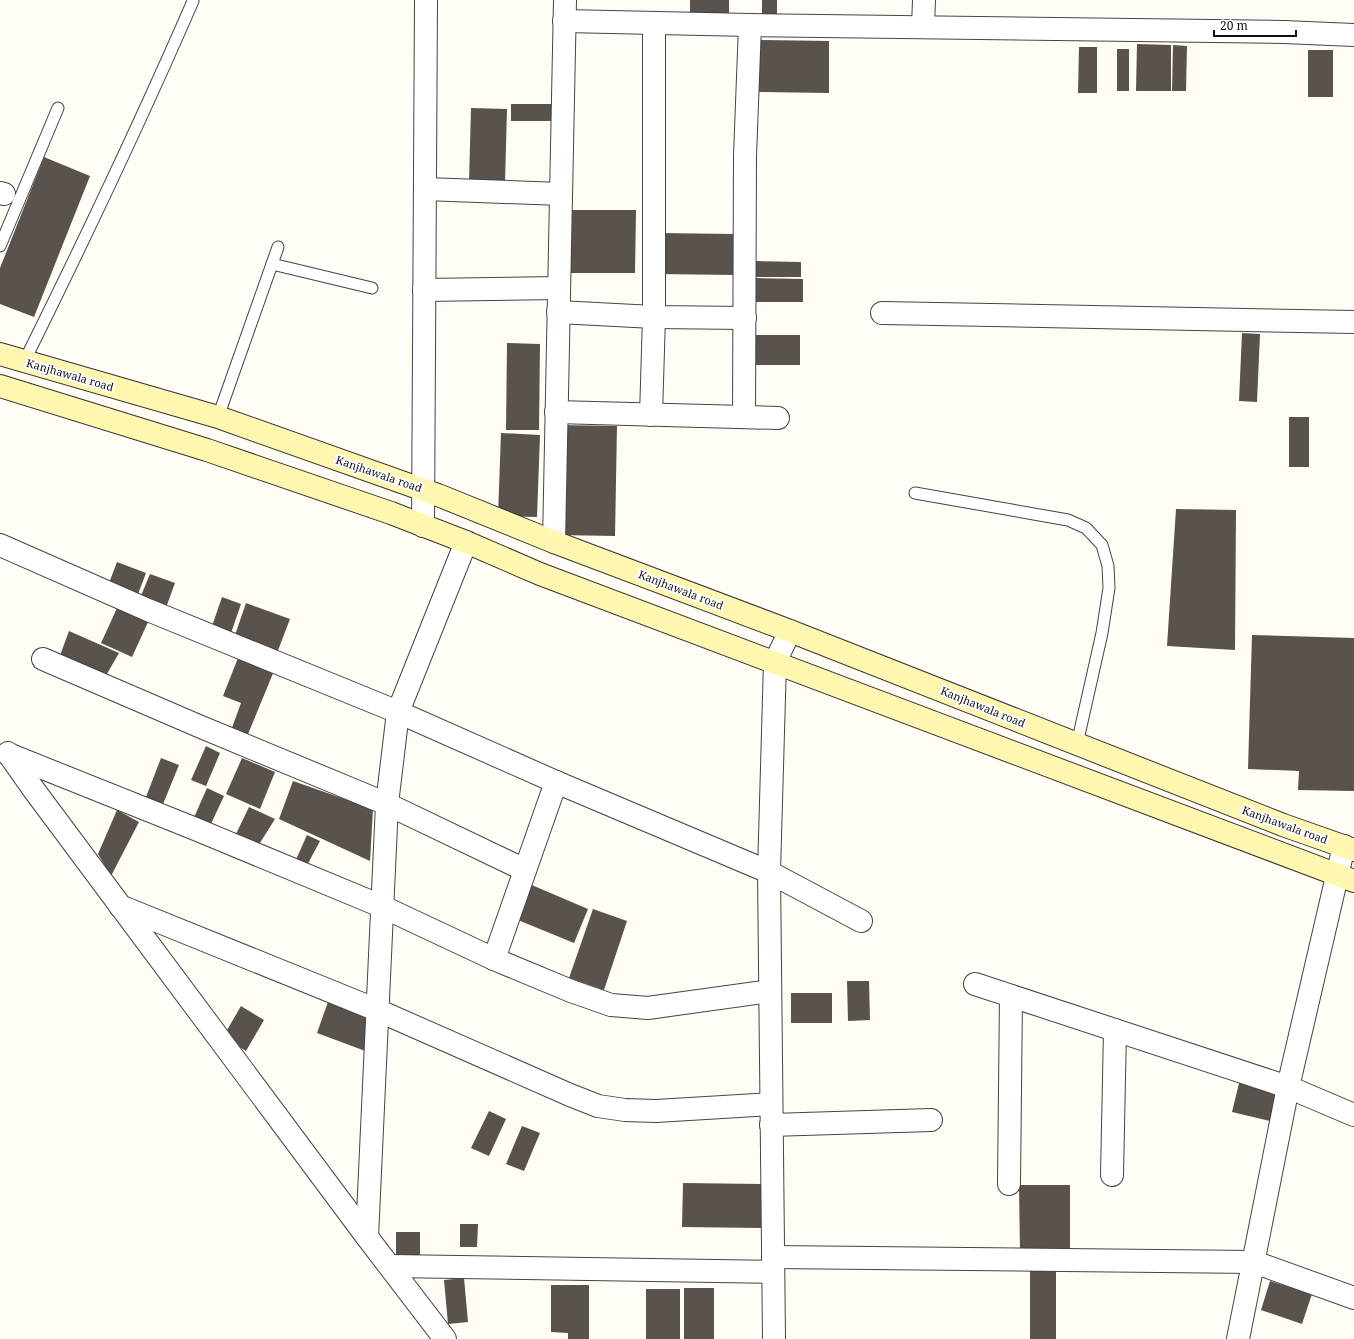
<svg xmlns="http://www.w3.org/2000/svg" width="1354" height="1339" font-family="'Noto Serif',serif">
  <rect width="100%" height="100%" fill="#fffdf5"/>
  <g fill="#5a524d">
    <rect x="690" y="0" width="39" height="13"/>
    <rect x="762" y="0" width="15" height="17"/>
    <polygon points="755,40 829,41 829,93 755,92"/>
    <polygon points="1137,44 1171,45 1171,91 1136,91"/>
    <polygon points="1173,45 1187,46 1186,91 1172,91"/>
    <polygon points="1079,47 1097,47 1097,93 1078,93"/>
    <rect x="1117" y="49" width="12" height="42"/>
    <rect x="1308" y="50" width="25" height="47"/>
    <rect x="511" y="104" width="40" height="17"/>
    <polygon points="471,108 507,109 505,183 469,182"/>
    <polygon points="44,157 90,176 34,317 0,304 0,268"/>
    <polygon points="565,210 636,210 635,273 565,273"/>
    <polygon points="657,233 735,234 735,275 656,274"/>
    <polygon points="756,261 801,262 801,277 756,277"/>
    <polygon points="756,278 803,279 803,302 755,302"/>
    <polygon points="1242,333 1260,334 1257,402 1239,401"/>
    <rect x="754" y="335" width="46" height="30"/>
    <polygon points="507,343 540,344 539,430 506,430"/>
    <rect x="1289" y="417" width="20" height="50"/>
    <polygon points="559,425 617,426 615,536 557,535"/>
    <polygon points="501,433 540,435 537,517 498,516"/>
    <polygon points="1176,509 1236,510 1235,650 1167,646"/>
    <polygon points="117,562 146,573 135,602 106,591"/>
    <polygon points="150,574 175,583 164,613 138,603"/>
    <polygon points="222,597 241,604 229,639 210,632"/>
    <polygon points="246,603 290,619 277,653 234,638"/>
    <polygon points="118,606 149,620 132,657 101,643"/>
    <polygon points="69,631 119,653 104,679 58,661"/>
    <polygon points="1252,635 1354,638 1354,791 1298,790 1299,771 1248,769"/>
    <polygon points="238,658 274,671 246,739 230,733 241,703 223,696"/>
    <polygon points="206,746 220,753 206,786 191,780"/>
    <polygon points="161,758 179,765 163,804 146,797"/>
    <polygon points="242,758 275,772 260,809 226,794"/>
    <polygon points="293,781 373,809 370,861 279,819"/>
    <polygon points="207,788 224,796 209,828 192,822"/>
    <polygon points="249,807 275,819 258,846 235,836"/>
    <polygon points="117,810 139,822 111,876 98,854"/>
    <polygon points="307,835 320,841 305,869 294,864"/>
    <polygon points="527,883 588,909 574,943 513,918"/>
    <polygon points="593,909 627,921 604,990 569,978"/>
    <polygon points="847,981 869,981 870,1020 848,1021"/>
    <rect x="791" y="993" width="41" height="30"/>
    <polygon points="330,996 369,1010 368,1052 317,1033"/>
    <polygon points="241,1006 264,1020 246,1051 223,1037"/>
    <polygon points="1241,1075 1279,1084 1270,1121 1232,1112"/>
    <polygon points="489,1111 506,1119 489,1156 471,1148"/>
    <polygon points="522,1126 540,1133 524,1171 506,1164"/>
    <polygon points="683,1183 762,1184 761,1228 682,1227"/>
    <polygon points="1019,1185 1070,1185 1070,1252 1020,1252"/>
    <polygon points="460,1224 478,1224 477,1247 460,1247"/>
    <rect x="396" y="1232" width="24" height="25"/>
    <rect x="1030" y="1271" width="26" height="68"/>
    <polygon points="464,1278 468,1322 448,1324 444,1280"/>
    <polygon points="1270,1281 1312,1294 1302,1324 1261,1310"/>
    <polygon points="551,1285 589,1285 589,1339 568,1339 568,1333 551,1332"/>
    <rect x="684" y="1288" width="30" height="51"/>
    <rect x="646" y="1289" width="34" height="50"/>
  </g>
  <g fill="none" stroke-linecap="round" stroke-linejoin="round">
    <g stroke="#444" stroke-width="13">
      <g id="lane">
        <polyline points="0,246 58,108"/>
        <polyline points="272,264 372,288"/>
        <path d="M24 362C83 243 140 123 193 1"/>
        <polyline points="218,417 278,247"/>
        <polyline points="915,493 1068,520 1086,528 1102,545 1108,566 1109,588 1102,633 1077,744"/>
      </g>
    </g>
    <g stroke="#444" stroke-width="24">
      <g id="street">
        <polyline points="564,21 750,25 1284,32 1354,35"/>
        <polyline points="923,27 924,0"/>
        <polyline points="425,189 561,194"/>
        <polyline points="0,193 4,194"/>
        <polyline points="424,290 559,288"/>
        <polyline points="558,312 654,317 745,318"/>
        <polyline points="882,313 1354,322"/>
        <polyline points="556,412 778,418"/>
        <polyline points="651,415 654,317 654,23"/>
        <polyline points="744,417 745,156 750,25"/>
        <polyline points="423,526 426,0"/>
        <polyline points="554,542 565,0"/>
        <polyline points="0,545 148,610 398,712 556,782 769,872 861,921"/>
        <polyline points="43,659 201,727 387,804 525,870"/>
        <polyline points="8,753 34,790 367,1237 445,1339"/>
        <polyline points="8,754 193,828 381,906 494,959 571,991 611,1005 648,1008 770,991"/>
        <polyline points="120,906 377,1010 570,1095 598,1106 625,1110 656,1111 771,1104"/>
        <polyline points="494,959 556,782"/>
        <polyline points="975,984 1288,1087 1354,1115"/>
        <polyline points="771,1125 931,1120"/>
        <polyline points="1112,1175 1115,1030"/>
        <polyline points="1009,1184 1011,996"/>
        <polyline points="367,1237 387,804 398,712 466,542"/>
        <polyline points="773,1257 1254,1262 1354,1298"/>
        <polyline points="391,1266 773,1272"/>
        <polyline points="774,1339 769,872 775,662 790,631"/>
        <polyline points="1238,1339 1288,1087 1344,846"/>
      </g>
    </g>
    <g stroke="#333" stroke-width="24">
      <g id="secondary">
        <polyline points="0,354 218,417 438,495 554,542 790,631 1283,825 1354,850"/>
        <polyline points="0,386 207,450 391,513 466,542 540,574 1354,881"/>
      </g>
    </g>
    <use href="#lane" stroke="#fff" stroke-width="11"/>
    <use href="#street" stroke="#fff" stroke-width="22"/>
    <use href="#secondary" stroke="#fff6b0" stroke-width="22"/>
  </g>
  <g text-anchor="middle" stroke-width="4" stroke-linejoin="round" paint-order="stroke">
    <g font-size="11" fill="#111" stroke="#fff">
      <text transform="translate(70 375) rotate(16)" y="4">Kanjhawala road</text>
      <text transform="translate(379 474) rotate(19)" y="4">Kanjhawala road</text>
      <text transform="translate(681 590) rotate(21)" y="4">Kanjhawala road</text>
      <text transform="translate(983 707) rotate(22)" y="4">Kanjhawala road</text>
      <text transform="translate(1285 825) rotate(20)" y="4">Kanjhawala road</text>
    </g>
  </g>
  <path d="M1214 30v6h82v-6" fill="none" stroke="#111111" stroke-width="2"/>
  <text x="1220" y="30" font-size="12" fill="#111111" stroke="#ffffff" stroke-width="3" paint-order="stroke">20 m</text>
</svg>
